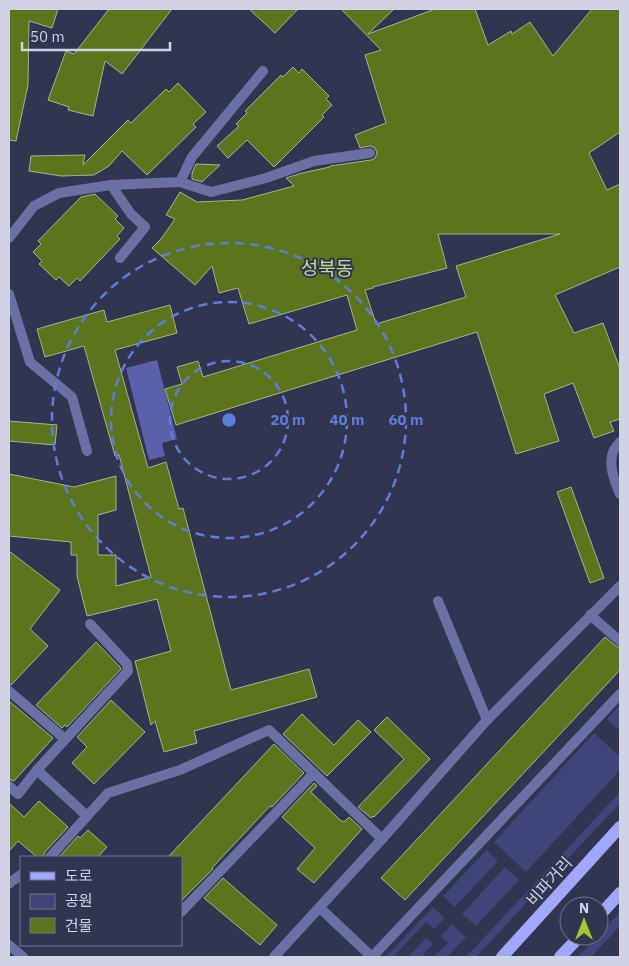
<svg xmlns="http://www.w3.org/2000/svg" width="629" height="966" font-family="'IBM Plex Sans','Noto Sans KR',sans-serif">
  <rect width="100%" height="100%" fill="#313550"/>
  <g fill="#404579">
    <polygon points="620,705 620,731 607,719"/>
    <polygon points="594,733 620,757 620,770 526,872 494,842"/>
    <polygon points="620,792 620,803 476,957 466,957"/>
    <polygon points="487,850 498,861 455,907 443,896"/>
    <polygon points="505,867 519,880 476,926 462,914"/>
    <polygon points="433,907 445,918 434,929 426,922 393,957 386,957"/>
    <polygon points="620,912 620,926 591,957 578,957"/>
    <polygon points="452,924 466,937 447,957 434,957 448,943 441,936"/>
    <polygon points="426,938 433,944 421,957 408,957"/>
  </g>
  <polygon fill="#5b60ab" points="157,360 177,439 162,443 165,456 149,460 126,368"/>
  <g fill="#5b751d" stroke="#a6b392" fill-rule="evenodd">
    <polygon points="9,9 58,9 52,28 29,21 28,85 16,141 9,140"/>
    <polygon points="109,9 172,9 122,74 105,61 93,116 68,110 69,107 48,100 66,51 74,54"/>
    <polygon points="249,9 298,9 275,33"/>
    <path d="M341 9H394L368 34 435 9H475L488 45 511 31 512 34 530 22 553 56 592 9H620V132L589 153 607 190 620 184V267L555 295 574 333 603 323 620 369V419L610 422 614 431 594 438 573 383 544 394 559 441 516 454 477 332 176 425 165 389 182 384 177 367 198 361 203 377 357 330 347 295 249 324 238 288 219 293 212 266 195 285 152 248 161 239 175 219 166 215 180 192 197 202 242 200 294 186 286 178 302 173 330 167V166L371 160 375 158 377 153 375 148 370 146 360 148 355 135 386 123 365 55 381 50ZM438 234H560L456 266 466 297 376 324 365 290 373 288V287L447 268Z"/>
    <polygon points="293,67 299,73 302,69 329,96 326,99 332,105 322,115 324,117 274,167 247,140 228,158 217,146 239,126 236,124 247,113 245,111 281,75 283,77"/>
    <polygon points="178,83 206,112 193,124 196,127 147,175 122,151 109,166 94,175 61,176 29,171 31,156 85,155 83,165 128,120 131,123 166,89 169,92"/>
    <polygon points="196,164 220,165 202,182 192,179 192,173"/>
    <polygon points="95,194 118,216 115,219 124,228 117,236 120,239 80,281 77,278 69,286 59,277 56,280 39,264 42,261 33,252 41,244 38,241 81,197"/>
    <polygon points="170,305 177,333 115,350 148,468 166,462 179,509 183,508 231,690 309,669 317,697 194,731 197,743 164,752 155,721 151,725 135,661 171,651 157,599 87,616 77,576 77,555 71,555 71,542 9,536 9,474 74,487 116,476 116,510 98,515 98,555 116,555 116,586 151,577 119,455 115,456 84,346 45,357 37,329 104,310 107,322"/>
    <polygon points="9,421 57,425 55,445 9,441"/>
    <polygon points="571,487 604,578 590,583 557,492"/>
    <polygon points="9,551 60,590 30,629 48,646 11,685 9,684"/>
    <polygon points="605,637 616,646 620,648 620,670 405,900 381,878"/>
    <polygon points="96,642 120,667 121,669 67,727 65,725 62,728 36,705"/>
    <polygon points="111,700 145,732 94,784 72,763 87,747 77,737"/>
    <polygon points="9,701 53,738 14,781 9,779"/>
    <polygon points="302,714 334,745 358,720 371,732 327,776 283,734"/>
    <polygon points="387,717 430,759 374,817 373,816 371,818 358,807 404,759 374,730"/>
    <polygon points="274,744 304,773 272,807 270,806 212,868 213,869 181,901 181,857 168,857"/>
    <polygon points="314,783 317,786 311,792 340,820 344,822 349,817 362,829 314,883 297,869 315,848 282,817"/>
    <polygon points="39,801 68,827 45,852 43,857 37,857 18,841 9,851 9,803 24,817"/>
    <polygon points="88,830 107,847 98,857 59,857 78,836 80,838"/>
    <polygon points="223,878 277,925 260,945 204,898"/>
  </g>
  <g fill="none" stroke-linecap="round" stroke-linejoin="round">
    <g stroke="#6970a3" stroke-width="10">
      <polyline points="180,182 211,192 266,178 314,161 370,153"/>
      <polyline points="111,185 131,214 145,227 120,258"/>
      <polyline points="9,238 34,206 59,193 111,185 180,182 192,157 263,71"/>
      <polyline points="9,294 30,362 72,397 87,451"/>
      <path d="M620 442C618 445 614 449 613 452 608 466 615 482 620 494"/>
      <polyline points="438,601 487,720"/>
      <polyline points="590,615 620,641"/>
      <polyline points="9,691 65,739"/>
      <polyline points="9,786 18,794 37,770"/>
      <polyline points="87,816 37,770 128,671 127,664 90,624"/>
      <polyline points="50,857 108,793 180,770 269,730 382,839"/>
      <polyline points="9,884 12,881 21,875"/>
      <polyline points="320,908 372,957"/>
      <polyline points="181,912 314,773"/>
      <polyline points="9,945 23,957"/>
      <polyline points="274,957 382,839 487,720 620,586"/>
      <polyline points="372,957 620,694"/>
    </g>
    <g stroke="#9fa8fc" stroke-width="12">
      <polyline points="599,916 620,893"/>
      <polyline points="502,957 620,827"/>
      <polyline points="560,957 580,936"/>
    </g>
  </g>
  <g fill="none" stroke="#5c7ddc" stroke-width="2.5" stroke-dasharray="9 6">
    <circle cx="229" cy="420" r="59"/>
    <circle cx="229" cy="420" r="118"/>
    <circle cx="229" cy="420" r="177"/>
  </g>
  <g text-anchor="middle" stroke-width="4" stroke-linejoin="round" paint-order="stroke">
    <g font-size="16" fill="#d0d3e4" stroke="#313550">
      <text transform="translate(549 881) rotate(-48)" y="6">비파거리</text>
    </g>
    <g font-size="19" fill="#c0da92" stroke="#313550">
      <text x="327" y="275">성북동</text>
    </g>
  </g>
  <circle cx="229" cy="420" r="8" fill="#5c7ddc" stroke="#313550" stroke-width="2.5"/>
  <g font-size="15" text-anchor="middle" font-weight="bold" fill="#5c7ddc" stroke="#313550" stroke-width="4" stroke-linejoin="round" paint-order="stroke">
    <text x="288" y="425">20 m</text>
    <text x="347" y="425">40 m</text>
    <text x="406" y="425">60 m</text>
  </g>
  <rect width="629" height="966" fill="none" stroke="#d0d3e4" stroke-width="20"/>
  <rect x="20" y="856" width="162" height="90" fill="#313550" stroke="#71748b"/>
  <rect x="30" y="872" width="25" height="8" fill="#9fa8fc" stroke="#71748b"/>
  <text x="65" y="881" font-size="15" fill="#d0d3e4">도로</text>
  <rect x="30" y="894" width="25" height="15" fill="#404579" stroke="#71748b"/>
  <text x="65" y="906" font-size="15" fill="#d0d3e4">공원</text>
  <rect x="30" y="918" width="25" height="15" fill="#5b751d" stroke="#71748b"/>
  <text x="65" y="931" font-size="15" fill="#d0d3e4">건물</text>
  <g transform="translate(584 921)"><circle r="24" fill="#313550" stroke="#71748b"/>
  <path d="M0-4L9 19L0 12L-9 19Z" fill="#9eca2f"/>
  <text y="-8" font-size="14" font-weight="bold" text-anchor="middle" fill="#d0d3e4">N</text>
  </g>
  <path d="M22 42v8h148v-8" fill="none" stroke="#d0d3e4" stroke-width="2.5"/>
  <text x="30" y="42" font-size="15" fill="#d0d3e4" stroke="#313550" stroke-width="4" paint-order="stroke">50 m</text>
</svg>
